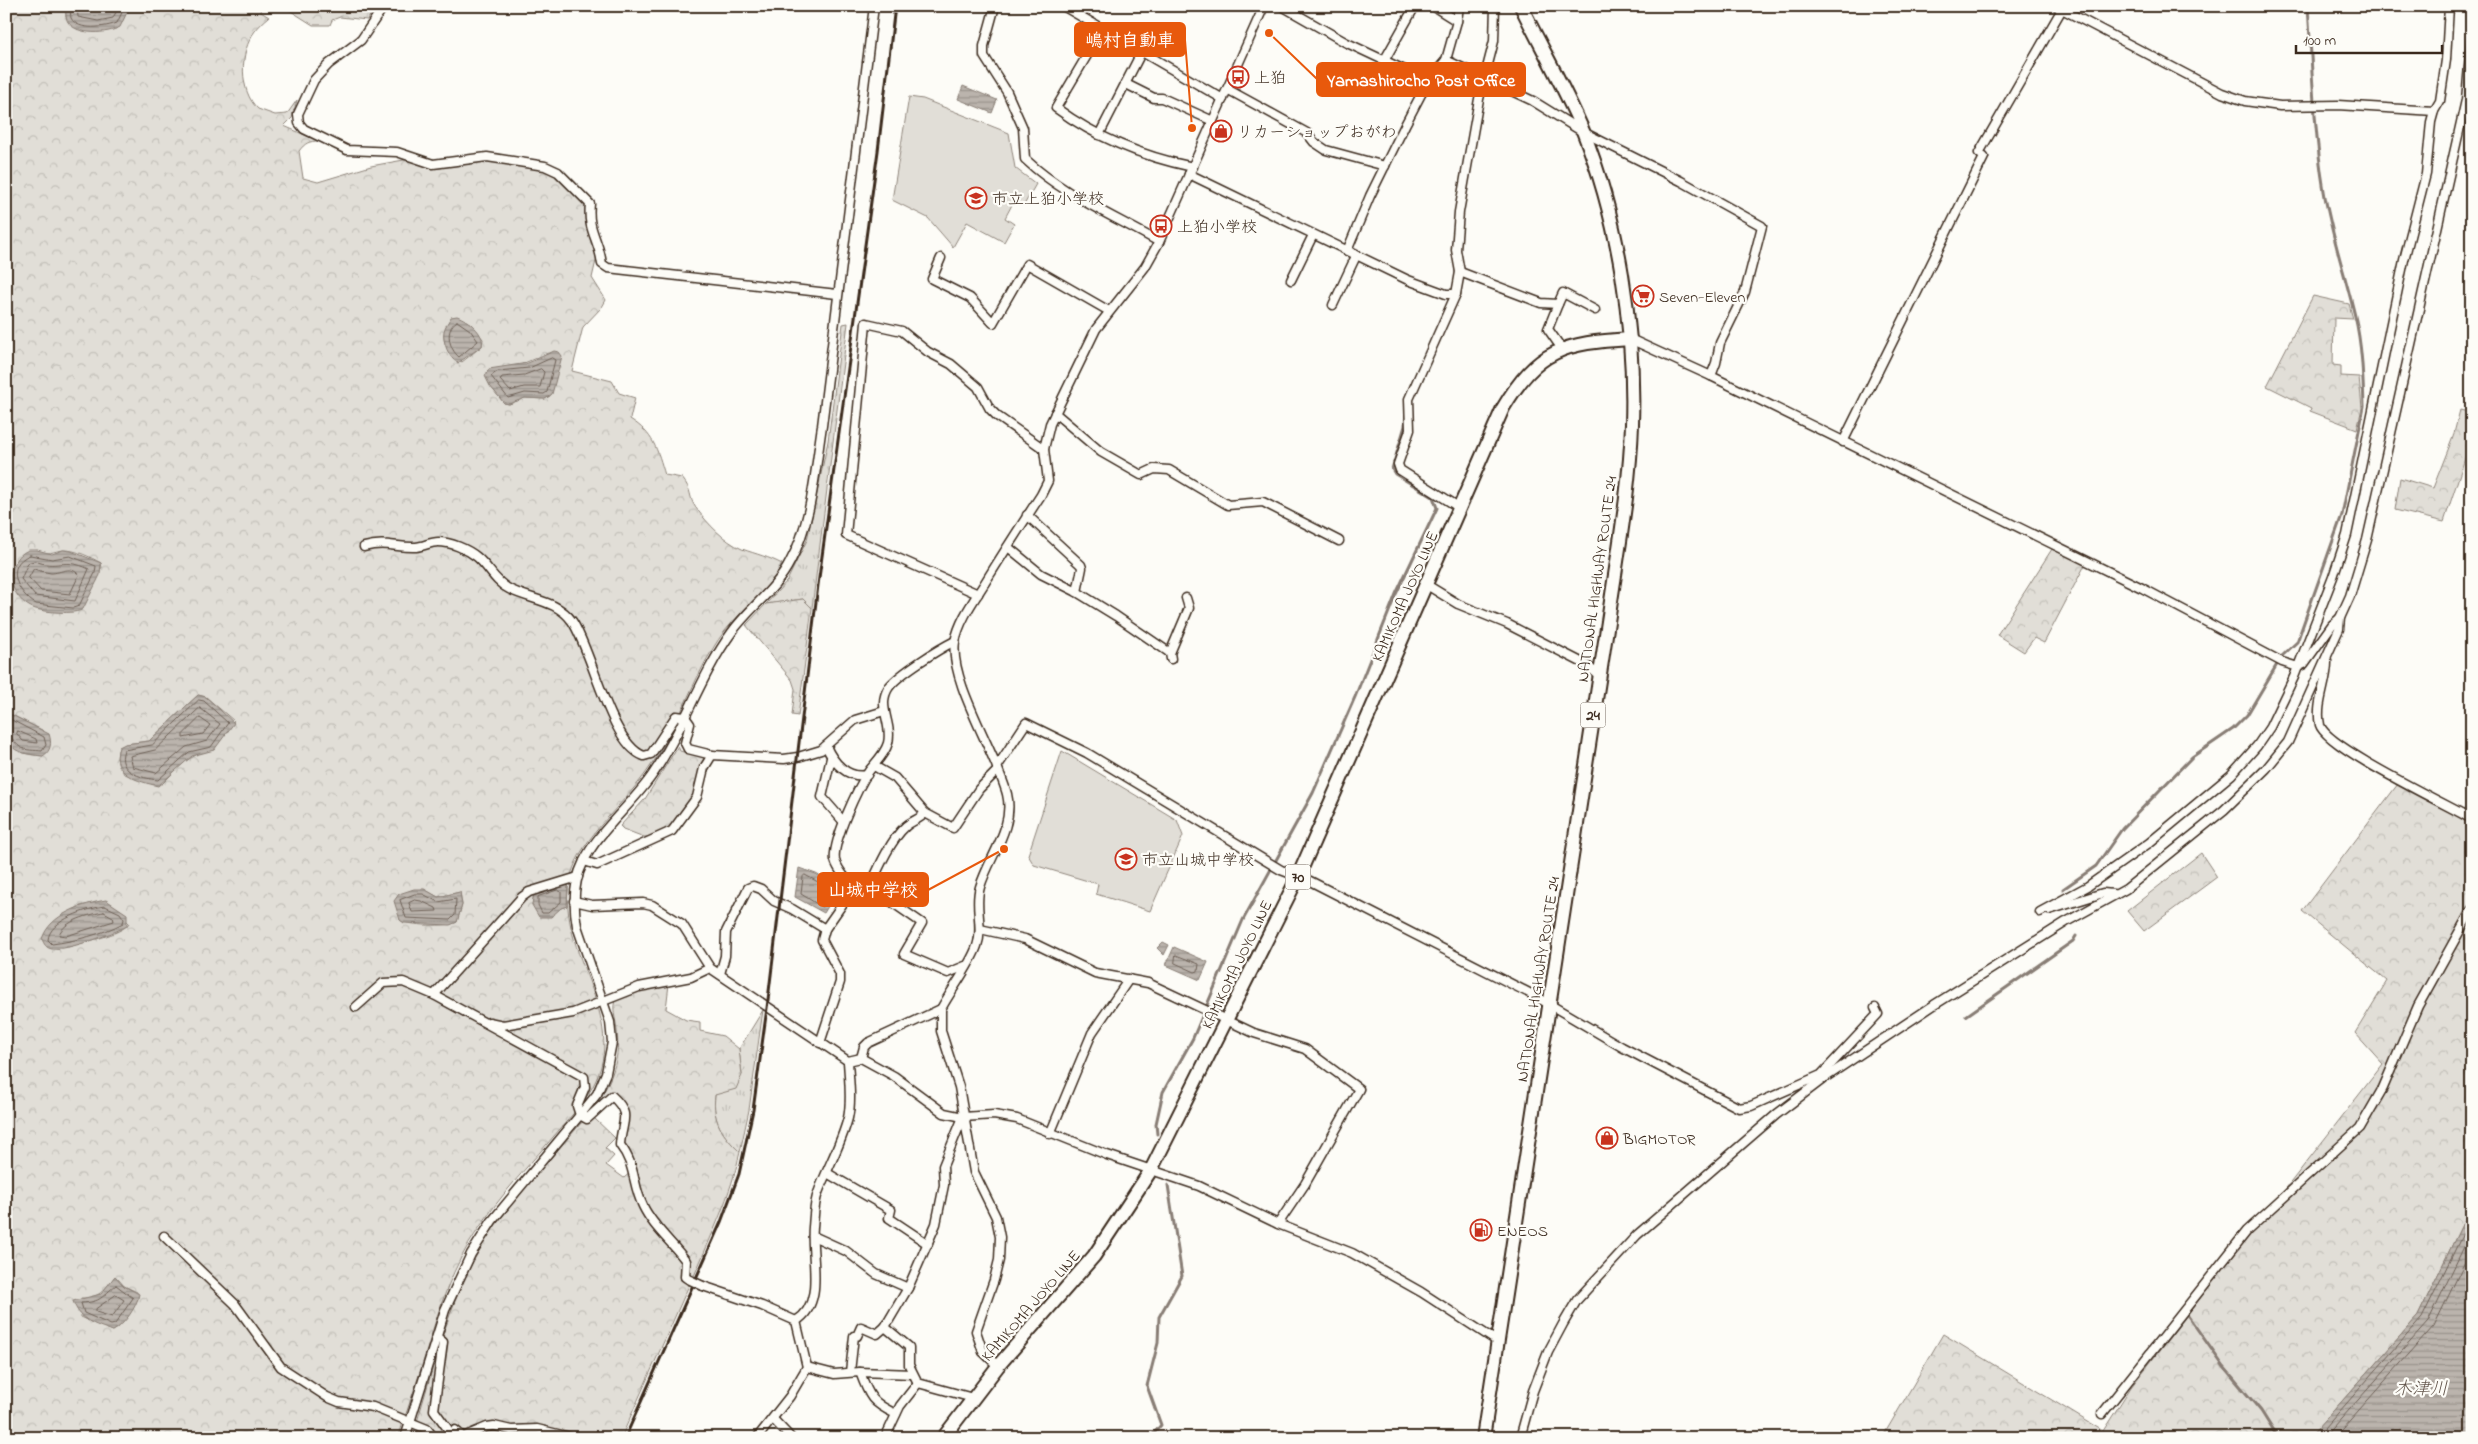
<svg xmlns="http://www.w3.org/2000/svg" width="2478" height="1444" font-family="'Indie Flower','Klee One',sans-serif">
  <defs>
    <pattern id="grass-tufts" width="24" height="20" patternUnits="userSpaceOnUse" patternTransform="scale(1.25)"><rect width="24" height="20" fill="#e1ded7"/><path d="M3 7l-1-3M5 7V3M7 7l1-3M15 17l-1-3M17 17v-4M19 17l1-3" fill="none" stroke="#c2bfb8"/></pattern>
    <pattern id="forest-crowns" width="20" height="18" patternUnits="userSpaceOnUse" patternTransform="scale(1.25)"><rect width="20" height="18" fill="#e1ded7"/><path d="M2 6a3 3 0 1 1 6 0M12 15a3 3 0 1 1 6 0" fill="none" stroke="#c2bfb8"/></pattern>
    <pattern id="water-rules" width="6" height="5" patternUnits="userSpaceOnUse" patternTransform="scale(1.25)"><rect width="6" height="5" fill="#bbb4ad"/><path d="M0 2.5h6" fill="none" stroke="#99938c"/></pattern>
  </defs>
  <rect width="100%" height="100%" fill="#fdfcf7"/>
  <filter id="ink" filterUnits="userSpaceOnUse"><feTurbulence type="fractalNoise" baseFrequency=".02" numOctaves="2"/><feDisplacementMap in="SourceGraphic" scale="10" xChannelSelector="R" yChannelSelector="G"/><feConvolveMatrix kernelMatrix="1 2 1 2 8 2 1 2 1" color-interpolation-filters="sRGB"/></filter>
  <g filter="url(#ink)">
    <g fill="url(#grass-tufts)" stroke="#8e847a">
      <polygon points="848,323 812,608 803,599 766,604 787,581 807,540 828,441 843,324"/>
      <path d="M763 1010 749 1110 740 1152C722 1135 712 1121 715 1095L742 1075 739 1049Z"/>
    </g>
    <g fill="url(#forest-crowns)" stroke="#8e847a" fill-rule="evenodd">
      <path d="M6 6H66V17L130 9V6H259L261 12 269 17C264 21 259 26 255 31 239 52 239 91 258 109L275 115 287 114 297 100 292 118 284 126 319 141C309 141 305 143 299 151L303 178 318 182 371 166 409 159 439 168 488 161 542 169 552 172 586 205 588 230 598 252 592 278 606 300 602 307 583 327 572 371 612 381 619 393 635 398 630 419C654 434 657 449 665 475L682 478C693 491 688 497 696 508 708 524 724 541 742 549 756 554 769 557 782 564 768 593 733 615 715 645 689 687 675 735 645 774 622 806 582 837 571 875 551 946 628 1011 596 1080 588 1098 573 1114 560 1129 532 1162 501 1194 477 1231 453 1266 440 1305 428 1346 419 1377 408 1407 398 1438H6V739C20 754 23 754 43 756L42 730 6 712ZM450 319 471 324 483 339 482 346 462 362C445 348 438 340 450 319ZM548 353 557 369 550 396 545 399 525 398 509 404 504 403 490 386 522 364ZM37 550C49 556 52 551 64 550 77 550 90 557 101 563L102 568 10 580 11 571ZM198 695 206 697 234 721 196 755 184 762 162 784 124 774 117 759 118 750 125 744 149 741ZM568 884 567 906 561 908 532 905 534 893ZM424 889 438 897 460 892 462 905 457 922C449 927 408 926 400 920L399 909ZM106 901 129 923C122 935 82 942 68 947L56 920 80 906ZM115 1276 124 1286 137 1292 138 1299 118 1328 113 1331 81 1317V1298C98 1299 105 1290 115 1276Z"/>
      <polygon points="283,6 377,6 367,20 340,17 332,20 330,25 313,25"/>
      <polygon points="2313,296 2349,304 2353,319 2334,318 2333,365 2341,366 2341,376 2359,377 2362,408 2357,429 2310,411 2311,408 2267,386"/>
      <polygon points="2460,410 2472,413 2472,437 2444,522 2395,510 2400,478 2433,488 2453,437"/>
      <polygon points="2052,549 2085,565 2044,643 2034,638 2024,652 1997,635"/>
      <polygon points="803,599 812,608 798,716 792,715 795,689 792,680 746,625 766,604"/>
      <polygon points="678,746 680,751 706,758 691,802 671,829 651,837 644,837 623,829 620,826 645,799"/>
      <polygon points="2398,784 2472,820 2472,1204 2418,1316 2309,1438 1882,1438 1943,1334 2103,1431 2131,1387 2383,1064 2355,1033 2387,981 2302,911"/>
      <polygon points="2201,853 2217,877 2144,931 2127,911"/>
      <path d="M669 984 666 1009 686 1020 700 1022V1031L723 1036 739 1049 742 1075 736 1089 715 1095C712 1121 722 1135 740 1152 731 1195 711 1236 694 1276L689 1277 687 1260 649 1213 640 1193 634 1161 623 1144 627 1120 612 1094 589 1114C608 1089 621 1063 617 1031 616 1018 611 1009 616 997Z"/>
      <path d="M594 1118 615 1138 605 1148 614 1156 606 1165 624 1178 632 1171 636 1195 681 1258 690 1283 621 1438H412C431 1378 445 1313 475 1258 500 1211 546 1165 581 1123Z"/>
    </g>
    <g fill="#e1ded7" stroke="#8e847a">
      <polygon points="909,97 923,99 1009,133 1015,168 1036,184 1024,205 1014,201 1005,218 1014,224 1004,242 967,222 953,247 928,218 892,200"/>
      <polygon points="1062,751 1177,820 1183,836 1150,911 1096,894 1098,884 1034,865 1028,855"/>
    </g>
    <g fill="url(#water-rules)" stroke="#887d74">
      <path d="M66 6H130L120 27C108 34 77 36 68 22 65 17 66 11 66 6Z"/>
      <polygon points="963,86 997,100 992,113 958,99"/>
      <path d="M457 316C468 320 485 333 482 346L458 363C449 359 442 341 444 331 445 326 449 321 451 317Z"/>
      <polygon points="554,351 559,352 562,356 552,394 545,399 525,398 509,404 504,403 490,386 485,376 489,369 528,363"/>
      <path d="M29 550H37L52 554 63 550 71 551 101 563 100 575 83 609C76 615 42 612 33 608 18 602 6 582 13 567 17 559 20 553 29 550Z"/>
      <path d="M198 695 206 697 234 723 214 750 192 756 158 786C138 781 110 775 119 747L125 744 149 741Z"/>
      <path d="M6 712 49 734C52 743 51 751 43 756 7 752 6 747 6 712Z"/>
      <polygon points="799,868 816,874 837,886 833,898 824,913 795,897"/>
      <polygon points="568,884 567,906 561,908 551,917 539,917 532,905 534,893"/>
      <polygon points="414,889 424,889 438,897 460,892 462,905 457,922 450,925 404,923 400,920 394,901 399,894"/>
      <path d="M106 900 127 914V926C112 934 69 950 52 949 46 948 44 944 42 939 50 914 83 904 106 900Z"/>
      <polygon points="1163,942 1169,945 1164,955 1157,948"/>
      <polygon points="1174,947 1208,962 1200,980 1166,965"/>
      <polygon points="2472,1204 2472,1438 2309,1438 2418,1316"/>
      <path d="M115 1276 124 1286 139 1294C137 1307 124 1325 113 1331 94 1324 80 1321 73 1301L101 1294Z"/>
    </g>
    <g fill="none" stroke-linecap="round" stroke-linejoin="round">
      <g stroke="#6e6157" stroke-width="1">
        <path d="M71 6C71 10 70 15 71 18 78 32 106 27 117 23L125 6"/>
        <polyline points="77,6 78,17 98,21 113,18 119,6"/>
        <path d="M457 321 470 330 478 341 459 357C449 349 444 329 457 321Z"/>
        <polygon points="552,358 555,360 547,392 544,394 525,393 508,398 491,376 498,371 529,368"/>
        <polygon points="541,369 544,372 540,387 524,387 510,391 500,380 502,377 524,375"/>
        <path d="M30 555 52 559 70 556 96 566 95 573 79 606 73 608 36 604C18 594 3 565 30 555Z"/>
        <path d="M35 561C56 570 65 557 89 569L75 601 35 596 21 579 28 563Z"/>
        <path d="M34 569C39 571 45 572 51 573 61 573 71 565 79 575L70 594 41 591 29 578Z"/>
        <path d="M199 700 204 701 228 723 211 747 189 752 158 780C141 778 116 772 124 750L152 745Z"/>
        <polygon points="200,708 220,724 207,741 186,747 156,773 133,767 130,756 155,750"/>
        <path d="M6 717 44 737 46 745 42 751C35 750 26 751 20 747 14 743 14 737 6 736"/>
        <polygon points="200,718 210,725 203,734 183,738 183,735"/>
        <polygon points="18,731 36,739 37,743 23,741 17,734"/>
        <polygon points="805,875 831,889 822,907 801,894 803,877"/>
        <polygon points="558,890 561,892 561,902 548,913 542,913 538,905 538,897"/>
        <polygon points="415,894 423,894 438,902 456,899 455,915 450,920 406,918 400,900"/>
        <polygon points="415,900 421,901 436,908 437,911 412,912 409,903"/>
        <path d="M105 906 120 913 124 919 123 923C103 934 75 941 52 944L48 940C49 920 89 908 105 906Z"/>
        <path d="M104 912 113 917 114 921 66 936 59 935C63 921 91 914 104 912Z"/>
        <polygon points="1176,955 1199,964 1198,971 1195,972 1175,963"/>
        <path d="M116 1285 133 1298 115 1324 111 1325 84 1313 81 1303C102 1302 101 1297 116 1285Z"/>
        <polygon points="116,1295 124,1300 112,1317 96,1312 96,1309"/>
        <polyline points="2316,1438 2422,1318 2472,1215"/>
        <polyline points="2324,1438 2428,1322 2472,1230"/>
        <polyline points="2334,1438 2434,1326 2472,1247"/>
      </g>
      <g stroke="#887d74" stroke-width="3">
        <path d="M2063 889 2096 866 2122 829 2192 757 2233 729 2247 715 2282 656 2297 642 2342 515 2364 406C2363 377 2362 345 2355 316 2345 274 2331 234 2324 191 2314 130 2312 68 2308 6"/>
        <polyline points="1966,1016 2073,941 2076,936"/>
        <polyline points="1157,1134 1156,1124 1163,1092 1193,1038 1243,920 1313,793 1355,697 1396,594 1437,508 1433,497 1395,474 1392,469 1405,426 1406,409"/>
        <polyline points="2188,1316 2224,1367 2261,1411 2278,1438"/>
        <polyline points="1150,1438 1161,1425 1147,1386 1158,1343 1159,1317 1182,1276 1168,1185"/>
      </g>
      <g stroke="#3b2a1e" stroke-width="11">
        <g id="minor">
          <path d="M384 6 361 40 329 64 314 80 298 114 299 123 304 129 347 150 397 152 433 164 487 157 545 166 558 172 590 204C587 231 599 239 602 264L608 268 837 294"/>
          <path d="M995 6 984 46V56L1007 92 1023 128 1025 159C1063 195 1114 216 1159 242"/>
          <polyline points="1063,6 1223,99"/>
          <polyline points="1282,6 1345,42 1428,81"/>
          <polyline points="1433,6 1457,21"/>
          <polyline points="2056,6 2222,93 2245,101 2280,106 2338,105 2434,111"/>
          <path d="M1102 30 1056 108C1097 138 1144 157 1193 167"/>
          <polyline points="1446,60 1533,101 1583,132 1681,181 1762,226 1745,292 1720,343 1716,363 1711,376"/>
          <polyline points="1384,61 1415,6"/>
          <polyline points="1126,84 1154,98 1162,98 1213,121"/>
          <polyline points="1227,89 1307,133 1314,142 1326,150 1385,166"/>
          <polyline points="1099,135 1141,53"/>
          <polyline points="1189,174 1408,280 1446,294 1456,294"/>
          <polyline points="1347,251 1370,196 1405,125 1428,81 1446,60 1457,21 1459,6"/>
          <polyline points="941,258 932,279 970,298 993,323 1027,264 1109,311"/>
          <polyline points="1460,272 1541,303 1558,304 1548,329 1562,349"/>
          <polyline points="1291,280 1313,235"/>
          <polyline points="1558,304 1563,293 1595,310"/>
          <polyline points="1333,305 1356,256"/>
          <polyline points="1630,339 1711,376 2142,588 2282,662 2298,667 2304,664 2332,625 2340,618"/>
          <polyline points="1055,413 1101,452 1141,475 1154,469 1169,470 1228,505 1263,502 1339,541"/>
          <polyline points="1843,442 1984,157 1979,153 2062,9"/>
          <polyline points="1460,508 1400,470 1398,464 1410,430 1409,399 1456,294 1460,272 1456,250 1459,212 1479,99 1494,41 1495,6"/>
          <polyline points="1027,515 1081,565 1082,568 1077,592"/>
          <path d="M364 547C386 541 396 548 416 547 424 546 431 542 438 542 451 542 467 549 477 557 489 567 494 581 509 589 530 600 557 600 572 621 592 650 610 744 644 756L651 754 676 716 685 717 690 724 685 743 688 749 712 755"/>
          <polyline points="1008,547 1041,574 1077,592 1116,616 1170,653"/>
          <polyline points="1427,585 1458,604 1507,624 1583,663 1599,675"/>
          <polyline points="978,594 846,535 866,323 902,331 928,352 951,364 978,387 990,409 997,416 1044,449"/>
          <polyline points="1171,659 1170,653 1189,608 1186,598"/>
          <path d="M2327 660C2328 681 2315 704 2320 725 2326 747 2446 804 2472 819"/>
          <path d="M826 746C833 762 847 779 867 775"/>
          <polyline points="831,758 822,797 843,821"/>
          <polyline points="874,766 895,778 925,813 953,828 979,789 998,770"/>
          <polyline points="997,767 1026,723 1087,753 1281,870 1310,881 1537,997 1622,1047 1739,1108 1751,1106 1821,1075 1878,1014 1875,1008"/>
          <polyline points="584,861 597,865 672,831 697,797 704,768 712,755 784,759 798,757 821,750 855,720 884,711"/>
          <polyline points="870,887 922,923 904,954 948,973 965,966"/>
          <path d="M853 889C848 880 837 870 835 860 832 842 858 787 869 771 876 762 885 754 888 743 893 723 876 706 889 687 900 673 939 649 955 641"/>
          <polyline points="574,901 592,905 643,903 652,905 682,924 710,968 848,1061 861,1058 894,1076 944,1113 963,1117 994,1115 1017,1119 1107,1155 1199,1186 1278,1224 1352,1253 1421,1292 1498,1342"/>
          <polyline points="2049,910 2103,893 2113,894"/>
          <polyline points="2040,912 2088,886 2149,843 2231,775 2257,746 2270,727 2294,677 2333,577 2347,535 2404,260 2426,174 2431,122 2434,111 2440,101 2446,60 2449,6"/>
          <polyline points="980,929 1025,939 1095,973 1148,983 1254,1033 1305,1049 1359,1089 1305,1184 1278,1224"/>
          <polyline points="720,974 725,956 726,932 748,888 753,886 761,889 774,901 792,909 825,929"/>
          <polyline points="434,995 522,897 529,892 578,877"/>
          <path d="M356 1007 383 983 403 982 434 995 584 1077 585 1087 577 1106 580 1115 587 1119 612 1096C633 1115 621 1122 620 1145 636 1165 632 1184 643 1206 653 1227 672 1242 686 1261L685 1277 688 1279"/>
          <polyline points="489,1022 503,1025 573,1013 639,987 691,977 710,968"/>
          <path d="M820 1043 840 982V974L822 940 825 929 853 889 870 887C878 869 891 839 906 826 913 820 919 820 925 813"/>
          <polyline points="861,1058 864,1047 868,1043 941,1009"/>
          <polyline points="963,1117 943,1166 944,1185 936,1224 908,1288 885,1327 909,1347 909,1365 918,1383 973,1398"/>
          <polyline points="1050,1134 1092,1033 1129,979"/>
          <polyline points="827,1173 891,1210 889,1218 928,1244"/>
          <polyline points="164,1236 235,1304 281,1367 327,1397 339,1402 373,1407 427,1429 434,1438"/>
          <polyline points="813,1236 846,1251 876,1274 908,1288"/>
          <polyline points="703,1286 762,1306 796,1321 807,1367 790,1396 757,1438"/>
          <path d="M796 1321C826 1303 810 1256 813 1227 814 1217 814 1203 818 1193 827 1168 841 1145 848 1118 852 1100 849 1080 848 1061"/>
          <polyline points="437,1337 443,1342 434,1410 453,1436 455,1430 463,1437 487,1427 494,1426 511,1430 537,1429 574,1438"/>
          <path d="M998 1366 983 1352 976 1331 994 1280 999 1260 1000 1237 996 1217 974 1172 959 1087 941 1031V1009C951 990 970 966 977 946 984 927 974 906 980 887 989 857 1015 827 1007 794 996 753 949 681 955 642 959 620 975 599 986 581 1004 552 1022 524 1041 495L1048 481 1044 449 1050 424 1096 329 1145 267 1159 242 1264 6"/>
          <polyline points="807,1367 834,1374 860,1372 912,1374"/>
          <polyline points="850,1372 854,1336 857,1336 861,1327 877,1334 885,1327"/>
          <path d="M860 1372C869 1397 872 1403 896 1414"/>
          <polyline points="2102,1414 2247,1231 2360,1128 2383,1088 2418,1006 2472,909"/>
          <polyline points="773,1419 791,1438"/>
          <path d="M405 1438 445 1310 471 1254 492 1221 580 1115 597 1094 606 1073 612 1042 610 1022 577 926C573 904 573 883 583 863 597 832 633 804 653 774 684 729 700 676 732 632 750 607 776 590 790 562 812 522 815 471 822 426L874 6"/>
          <polyline points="885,1438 900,1406 918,1383"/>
          <polyline points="1520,1438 1533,1391 1548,1352 1563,1324 1577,1300 1637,1235 1777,1114 1823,1079 1934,1005 2066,922 2126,889 2224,810 2266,769 2288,742 2339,629 2340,618 2350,596 2367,540 2466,100 2472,31"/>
        </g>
      </g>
      <g stroke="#3b2a1e" stroke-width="16">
        <path id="primary" d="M943 1438 998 1366 1094 1256 1151 1170 1298 877 1503 408C1538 349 1564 343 1630 339"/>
      </g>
      <g stroke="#3b2a1e" stroke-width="16">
        <path id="trunk" d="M1483 1438 1609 615C1618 552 1630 488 1632 424 1635 328 1619 221 1583 131 1565 89 1541 47 1521 6"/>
      </g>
      <use href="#minor" stroke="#fdfcf7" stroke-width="8"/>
      <use href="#primary" stroke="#fdfcf7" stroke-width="12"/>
      <use href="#trunk" stroke="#fdfcf7" stroke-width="12"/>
      <polyline stroke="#3b2a1e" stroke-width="3" points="625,1438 721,1222 739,1174 753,1110 767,1008 818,585 878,151 895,6"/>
      <g stroke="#3b2a1e" stroke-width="11" stroke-linecap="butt">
        <polyline id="minor-bridge" points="688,1279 703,1286"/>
      </g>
      <use href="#minor-bridge" stroke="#fdfcf7" stroke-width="8"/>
    </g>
  </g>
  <defs>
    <g id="bus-ring" transform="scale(1.125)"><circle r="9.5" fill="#fdfcf7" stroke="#c8321e" stroke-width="1.5"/><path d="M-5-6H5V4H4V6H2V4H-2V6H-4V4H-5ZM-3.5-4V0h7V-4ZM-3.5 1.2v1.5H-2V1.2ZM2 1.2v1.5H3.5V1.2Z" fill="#c8321e"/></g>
    <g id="shop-ring" transform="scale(1.125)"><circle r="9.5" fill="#fdfcf7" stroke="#c8321e" stroke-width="1.5"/><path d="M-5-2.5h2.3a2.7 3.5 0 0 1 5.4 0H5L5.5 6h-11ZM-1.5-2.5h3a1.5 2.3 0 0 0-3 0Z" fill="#c8321e"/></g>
    <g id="school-ring" transform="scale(1.125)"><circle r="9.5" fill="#fdfcf7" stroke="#c8321e" stroke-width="1.5"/><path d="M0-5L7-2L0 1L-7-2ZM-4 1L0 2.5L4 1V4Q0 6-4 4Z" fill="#c8321e"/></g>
    <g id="supermarket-ring" transform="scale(1.125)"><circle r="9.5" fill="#fdfcf7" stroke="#c8321e" stroke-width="1.5"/><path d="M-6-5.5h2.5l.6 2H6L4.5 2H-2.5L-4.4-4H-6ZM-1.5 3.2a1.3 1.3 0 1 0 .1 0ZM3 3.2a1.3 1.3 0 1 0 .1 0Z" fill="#c8321e"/></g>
    <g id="fuel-ring" transform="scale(1.125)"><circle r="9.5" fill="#fdfcf7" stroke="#c8321e" stroke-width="1.5"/><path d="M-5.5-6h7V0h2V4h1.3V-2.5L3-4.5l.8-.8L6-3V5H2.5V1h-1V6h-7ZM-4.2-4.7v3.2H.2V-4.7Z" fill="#c8321e"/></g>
  </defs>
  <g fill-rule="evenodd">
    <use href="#bus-ring" x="1238" y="77"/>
    <use href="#shop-ring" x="1221" y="131"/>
    <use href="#school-ring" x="976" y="198"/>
    <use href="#bus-ring" x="1161" y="226"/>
    <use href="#supermarket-ring" x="1643" y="296"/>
    <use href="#school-ring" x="1126" y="859"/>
    <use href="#shop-ring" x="1607" y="1138"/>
    <use href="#fuel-ring" x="1481" y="1230"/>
  </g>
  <g text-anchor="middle" stroke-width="4.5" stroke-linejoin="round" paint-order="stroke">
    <g fill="#fdfcf7" stroke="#75695f" stroke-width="1">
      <rect x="1580.5" y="702.5" width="25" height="25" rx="4"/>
      <rect x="1285.5" y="864.5" width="25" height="25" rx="4"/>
    </g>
    <g font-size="15" font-weight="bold" fill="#3b2a1e">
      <text x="1593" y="720">24</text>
      <text x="1298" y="882">70</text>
    </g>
    <g font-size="16" fill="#3b2a1e" stroke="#fdfcf7" text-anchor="start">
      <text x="1254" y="83">上狛</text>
      <text x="1237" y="137">リカーショップおがわ</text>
      <text x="992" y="204">市立上狛小学校</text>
      <text x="1177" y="232">上狛小学校</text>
      <text x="1659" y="302">Seven-Eleven</text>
      <text x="1142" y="865">市立山城中学校</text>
      <text x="1623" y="1144">BIGMOTOR</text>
      <text x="1497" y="1236">ENEOS</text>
    </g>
    <g font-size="16" fill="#3b2a1e" stroke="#fdfcf7">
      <text transform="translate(1596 579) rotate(-82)" y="6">NATIONAL HIGHWAY ROUTE 24</text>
      <text transform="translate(1404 596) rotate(-66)" y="6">KAMIKOMA JOYO LINE</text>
      <text transform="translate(1236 964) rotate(-64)" y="6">KAMIKOMA JOYO LINE</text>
      <text transform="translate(1537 979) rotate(-81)" y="6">NATIONAL HIGHWAY ROUTE 24</text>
      <text transform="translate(1030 1305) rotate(-49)" y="6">KAMIKOMA JOYO LINE</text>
    </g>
    <g font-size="18" font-style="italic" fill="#615349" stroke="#fdfcf7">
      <text x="2421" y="1394">木津川</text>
    </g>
  </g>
  <path fill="none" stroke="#e8590c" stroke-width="2" d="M1192 128L1185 40M1269 33L1317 79M1004 849L928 890"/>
  <g fill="#e8590c" stroke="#fdfcf7" stroke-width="2">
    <circle cx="1192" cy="128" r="5"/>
    <circle cx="1269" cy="33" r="5"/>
    <circle cx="1004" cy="849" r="5"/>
  </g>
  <g fill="#e8590c" stroke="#e8590c" stroke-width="2">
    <rect x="1075" y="23" width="110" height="33" rx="5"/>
    <rect x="1317" y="63" width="208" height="33" rx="5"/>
    <rect x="818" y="873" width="110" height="33" rx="5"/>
  </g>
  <g font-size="18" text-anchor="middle" font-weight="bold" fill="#fff">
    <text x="1130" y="46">嶋村自動車</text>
    <text x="1421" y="86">Yamashirocho Post Office</text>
    <text x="873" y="896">山城中学校</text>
  </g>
  <rect width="2478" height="1444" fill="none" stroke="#fdfcf7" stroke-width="25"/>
  <rect x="12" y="12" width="2453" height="1419" fill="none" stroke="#3b2a1e" stroke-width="2" filter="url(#ink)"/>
  <path d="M2296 45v8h146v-8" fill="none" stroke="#3b2a1e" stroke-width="2.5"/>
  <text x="2303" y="45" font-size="15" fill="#3b2a1e" stroke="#fdfcf7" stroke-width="4" paint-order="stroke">100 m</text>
</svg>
